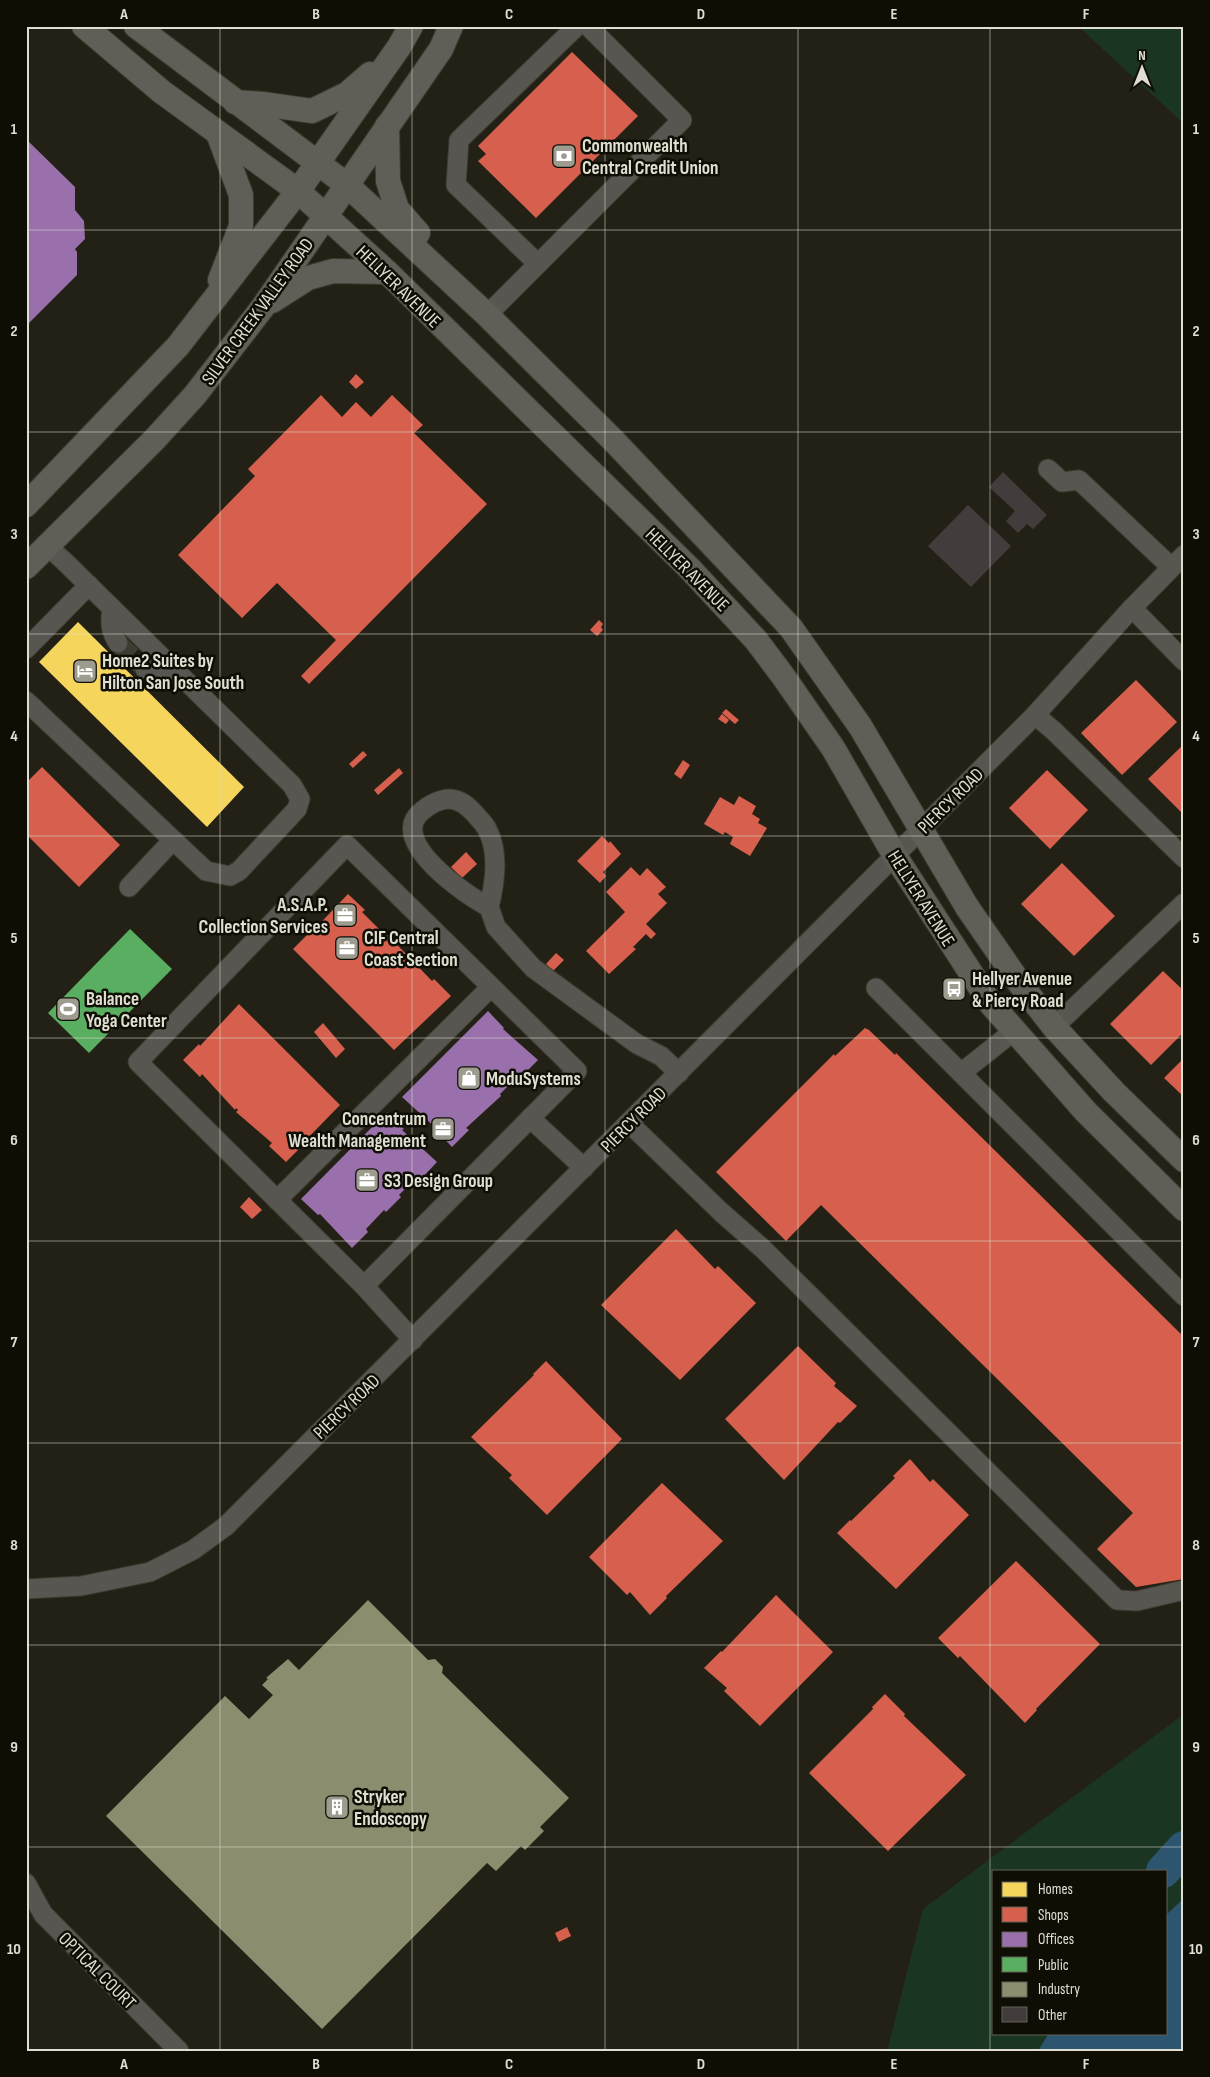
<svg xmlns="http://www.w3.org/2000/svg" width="1210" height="2077" font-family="'Sofia Sans Condensed',sans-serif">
  <rect width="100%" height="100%" fill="#232115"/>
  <g fill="#1b3523" fill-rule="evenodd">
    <polygon points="1078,26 1184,26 1184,124"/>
    <path d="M1184 1714V2051H887L923 1909ZM994 1871H1166V2033H994Z"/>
  </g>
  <polygon fill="#2d5570" points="1184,1898 1184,2051 1038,2051 1049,2033 1166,2033 1166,1915"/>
  <polygon fill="#f6d55c" points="78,622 244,787 207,827 39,662"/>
  <g fill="#d6604d">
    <polygon points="572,52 638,116 536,218 478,161 486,154 478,146"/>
    <polygon points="356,374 364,382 356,389 349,382"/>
    <polygon points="321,395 342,417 356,402 371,417 392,395 423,425 414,433 487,504 309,684 301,676 336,640 277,583 242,618 178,555 255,476 248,469"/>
    <polygon points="599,620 603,624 601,627 603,630 597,636 590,630"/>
    <polygon points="1136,680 1177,722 1122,775 1081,733"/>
    <polygon points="726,709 739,720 735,724 722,713"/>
    <polygon points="722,714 729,720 726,724 718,719"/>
    <polygon points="1184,744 1184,815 1148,779"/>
    <polygon points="363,751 367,755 353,768 349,764"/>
    <polygon points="683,760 690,765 681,779 674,774"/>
    <polygon points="42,767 120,845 79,887 26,834 26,783"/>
    <polygon points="399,768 403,773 378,795 374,790"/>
    <polygon points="1047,770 1088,810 1050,849 1009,808"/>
    <polygon points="739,796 756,806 752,814 760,819 758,823 767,828 750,856 730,844 733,837 725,832 723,835 704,824 720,797 734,805"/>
    <polygon points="602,836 609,843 610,841 621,854 603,872 606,876 600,883 577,861"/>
    <polygon points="466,852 477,864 462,878 451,867"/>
    <polygon points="1062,863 1115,916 1074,956 1021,904"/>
    <polygon points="631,867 640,876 647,868 666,887 658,894 667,903 646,924 656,934 651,939 646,934 633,947 636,949 609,974 586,951 625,912 606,892"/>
    <polygon points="348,894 365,910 362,912 381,931 383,930 432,981 434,979 451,996 394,1050 293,949 309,933 310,934"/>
    <polygon points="556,953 564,960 553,971 546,964"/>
    <polygon points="1163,971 1184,991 1184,1032 1151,1065 1110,1024"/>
    <polygon points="239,1004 340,1105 301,1145 302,1146 286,1162 269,1146 272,1143 236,1112 238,1110 236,1108 235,1110 202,1074 200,1077 183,1060 199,1044 200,1046"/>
    <polygon points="323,1023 345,1049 336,1058 314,1032"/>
    <polygon points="865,1028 869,1030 895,1055 896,1053 1184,1337 1184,1579 1136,1587 1097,1549 1133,1513 821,1205 786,1241 716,1172 834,1054 835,1056"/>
    <polygon points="1184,1058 1184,1097 1164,1078"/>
    <polygon points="249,1197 262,1210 252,1219 240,1207"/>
    <polygon points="676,1229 715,1269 718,1266 756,1303 680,1380 601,1305"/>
    <polygon points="798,1346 836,1383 834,1386 857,1406 840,1423 838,1422 784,1480 725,1419"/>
    <polygon points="546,1361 622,1439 547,1515 509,1478 512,1475 471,1437 534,1375 533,1374"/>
    <polygon points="910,1459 930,1482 933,1479 969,1515 896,1589 837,1533 850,1520 851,1521 895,1478 893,1476"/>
    <polygon points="662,1483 723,1541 666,1596 667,1598 650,1615 630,1592 627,1595 589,1557"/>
    <polygon points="1016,1561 1100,1644 1036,1709 1037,1710 1025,1723 960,1656 958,1658 938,1638"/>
    <polygon points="776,1595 833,1652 760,1726 724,1691 727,1688 704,1668 721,1651 722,1652"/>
    <polygon points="885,1694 905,1714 904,1716 966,1775 888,1851 809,1773 873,1709 872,1707"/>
    <polygon points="567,1927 571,1936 559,1942 555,1933"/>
  </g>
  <g fill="#9970ab">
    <polygon points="26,139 75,187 75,210 84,221 85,239 75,249 77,252 77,275 26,326"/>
    <polygon points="488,1011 504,1028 503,1029 538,1060 521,1077 519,1075 500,1094 501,1096 466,1128 469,1130 452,1147 436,1130 437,1129 402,1097"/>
    <polygon points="387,1112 404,1129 402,1130 437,1162 421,1179 418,1176 399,1195 401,1197 386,1212 384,1210 366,1229 368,1232 352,1248 320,1214 318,1215 301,1199"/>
  </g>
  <polygon fill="#5aae61" points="130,929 172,969 89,1053 48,1013"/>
  <polygon fill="#8c8c6e" points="368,1600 428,1660 435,1659 443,1667 442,1673 569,1798 540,1827 544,1831 525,1850 521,1846 496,1871 487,1863 322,2029 106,1816 225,1696 249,1719 273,1695 262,1685 268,1679 266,1678 288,1659 299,1670"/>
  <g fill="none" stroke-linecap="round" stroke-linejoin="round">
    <polyline stroke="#2d5570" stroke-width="34" points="1163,1871 1184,1848"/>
  </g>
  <g fill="#423c3c">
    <polygon points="1003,472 1047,515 1033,529 1027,524 1018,533 1006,521 1015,511 989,487"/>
    <polygon points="968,505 1011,546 971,587 928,546"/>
  </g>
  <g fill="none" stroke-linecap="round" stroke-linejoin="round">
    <polyline stroke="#3f3d31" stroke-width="19" stroke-dasharray="19 9" stroke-linecap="butt" points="118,643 145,669"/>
    <g stroke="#3d3b30" stroke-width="21">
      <g id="minor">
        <polyline points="538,264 456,185 459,140 577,26"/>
        <polyline points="487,315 682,120 588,26"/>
        <polyline points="1048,469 1062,482 1079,480 1171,567"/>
        <path d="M112 608C110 622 110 631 118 643"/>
        <polyline points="1132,608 1184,661"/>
        <polyline points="26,649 89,585"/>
        <polyline points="145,669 168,675 177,672"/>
        <polyline points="26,701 206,871 230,876 239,871 297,809 300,799 292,785 64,561 47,546"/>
        <polyline points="1035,715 1054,731 1184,858"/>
        <polyline points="129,887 173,840"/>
        <path d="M489 907C495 883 499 851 487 829 484 823 479 819 475 814 468 806 461 800 450 799 440 799 429 805 422 811 385 840 467 896 489 907L496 927 533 968 637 1044 661 1056 679 1073"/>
        <polyline points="876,988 1184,1296"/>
        <polyline points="1054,1027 1184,903"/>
        <polyline points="961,1073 1014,1031"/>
        <polyline points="530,1118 584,1168"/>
        <polyline points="629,1123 721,1212 762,1248 1117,1600 1137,1601 1184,1590"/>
        <polyline points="277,1200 491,987"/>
        <polyline points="364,1286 577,1071 347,845 138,1062 364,1286 413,1340"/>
        <polyline points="26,1589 81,1586 150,1572 193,1550 226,1526 1035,715 1132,608 1184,555"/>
        <polyline points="26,1883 43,1914 179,2051"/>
      </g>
    </g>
    <g stroke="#3d3b30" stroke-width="26">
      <g id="major">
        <polyline points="84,26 162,92 298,191 387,272 690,569 756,640 783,676 833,748 895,856 991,1004 1086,1112 1184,1209"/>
        <polyline points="136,26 347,185 487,315 613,440 791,628 860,726 967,907 1021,985 1054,1027 1114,1092 1184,1160"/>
        <polyline points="235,102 263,104 312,111 347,94 370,74"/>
        <polyline points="387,126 388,181 397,209 418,233"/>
        <polyline points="218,133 241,195 241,226 220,280"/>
        <polyline points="272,301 308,278 333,271 387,272"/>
        <polyline points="26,505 178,346 298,191 399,47 411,26"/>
        <polyline points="26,567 154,440 195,395 263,307 441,49 451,26"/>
      </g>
    </g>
    <use href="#minor" stroke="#575650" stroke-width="19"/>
    <use href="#major" stroke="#605e57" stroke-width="24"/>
  </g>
  <path fill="none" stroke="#e0ded0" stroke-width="1" stroke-opacity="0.55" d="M220 26V2051M412 26V2051M605 26V2051M798 26V2051M990 26V2051M26 230H1184M26 432H1184M26 634H1184M26 836H1184M26 1038H1184M26 1241H1184M26 1443H1184M26 1645H1184M26 1847H1184"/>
  <defs>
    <g id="bank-square" transform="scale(1.25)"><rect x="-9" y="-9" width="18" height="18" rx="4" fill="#9e9c8f" stroke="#0f0e05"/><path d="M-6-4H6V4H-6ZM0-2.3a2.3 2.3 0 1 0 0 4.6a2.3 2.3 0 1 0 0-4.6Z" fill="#fff"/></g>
    <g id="hotel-square" transform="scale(1.25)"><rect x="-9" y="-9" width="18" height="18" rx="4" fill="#9e9c8f" stroke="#0f0e05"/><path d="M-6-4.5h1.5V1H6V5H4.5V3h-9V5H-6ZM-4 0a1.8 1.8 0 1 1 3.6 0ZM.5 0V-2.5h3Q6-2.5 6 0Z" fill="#fff"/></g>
    <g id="office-square" transform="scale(1.25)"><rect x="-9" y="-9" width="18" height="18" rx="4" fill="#9e9c8f" stroke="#0f0e05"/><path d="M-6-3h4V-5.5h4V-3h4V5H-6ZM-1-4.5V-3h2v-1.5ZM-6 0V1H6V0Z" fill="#fff"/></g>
    <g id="bus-square" transform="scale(1.25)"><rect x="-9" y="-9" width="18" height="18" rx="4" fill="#9e9c8f" stroke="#0f0e05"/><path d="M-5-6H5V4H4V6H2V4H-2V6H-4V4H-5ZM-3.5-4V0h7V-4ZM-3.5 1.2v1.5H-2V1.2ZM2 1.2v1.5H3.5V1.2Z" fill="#fff"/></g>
    <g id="stadium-square" transform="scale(1.25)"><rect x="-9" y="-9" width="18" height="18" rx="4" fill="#9e9c8f" stroke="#0f0e05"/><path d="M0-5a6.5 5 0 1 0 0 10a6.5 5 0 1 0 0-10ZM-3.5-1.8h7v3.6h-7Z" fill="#fff"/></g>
    <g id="shop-square" transform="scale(1.25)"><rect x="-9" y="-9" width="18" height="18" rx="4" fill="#9e9c8f" stroke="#0f0e05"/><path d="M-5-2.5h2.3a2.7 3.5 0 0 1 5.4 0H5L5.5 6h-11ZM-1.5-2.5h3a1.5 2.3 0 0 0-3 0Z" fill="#fff"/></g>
    <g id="building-square" transform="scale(1.25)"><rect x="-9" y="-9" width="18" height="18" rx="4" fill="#9e9c8f" stroke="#0f0e05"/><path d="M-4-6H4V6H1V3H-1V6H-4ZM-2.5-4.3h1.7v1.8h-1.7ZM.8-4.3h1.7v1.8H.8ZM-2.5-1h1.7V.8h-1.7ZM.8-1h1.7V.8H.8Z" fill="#fff"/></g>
  </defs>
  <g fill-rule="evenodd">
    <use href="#bank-square" x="564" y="156"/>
    <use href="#hotel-square" x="85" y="671"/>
    <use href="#office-square" x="345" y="915"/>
    <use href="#office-square" x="347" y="948"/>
    <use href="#bus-square" x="954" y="989"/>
    <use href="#stadium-square" x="68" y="1009"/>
    <use href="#shop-square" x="469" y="1078"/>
    <use href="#office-square" x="443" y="1129"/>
    <use href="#office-square" x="367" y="1180"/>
    <use href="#building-square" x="337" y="1807"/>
  </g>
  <g text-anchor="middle" stroke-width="5" stroke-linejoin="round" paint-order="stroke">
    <g font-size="19" font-weight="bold" fill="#e0ded0" stroke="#0f0e05" text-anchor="start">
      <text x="582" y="152">Commonwealth<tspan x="582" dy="22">Central Credit Union</tspan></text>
      <text x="102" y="667">Home2 Suites by<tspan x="102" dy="22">Hilton San Jose South</tspan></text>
      <text x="328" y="911" text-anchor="end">A.S.A.P.<tspan x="328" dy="22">Collection Services</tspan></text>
      <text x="364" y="944">CIF Central<tspan x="364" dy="22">Coast Section</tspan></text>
      <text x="972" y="985">Hellyer Avenue<tspan x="972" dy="22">&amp; Piercy Road</tspan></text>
      <text x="86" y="1005">Balance<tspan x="86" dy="22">Yoga Center</tspan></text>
      <text x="486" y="1085">ModuSystems</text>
      <text x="426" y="1125" text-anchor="end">Concentrum<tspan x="426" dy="22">Wealth Management</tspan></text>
      <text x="384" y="1187">S3 Design Group</text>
      <text x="354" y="1803">Stryker<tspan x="354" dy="22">Endoscopy</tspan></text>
    </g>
    <g font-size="19" fill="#e0ded0" stroke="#0f0e05">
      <text transform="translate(399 286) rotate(44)" y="7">HELLYER AVENUE</text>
      <text transform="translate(257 311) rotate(-54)" y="7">SILVER CREEK VALLEY ROAD</text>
      <text transform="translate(688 569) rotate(45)" y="7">HELLYER AVENUE</text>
      <text transform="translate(950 800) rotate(-45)" y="7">PIERCY ROAD</text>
      <text transform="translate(922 898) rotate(58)" y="7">HELLYER AVENUE</text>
      <text transform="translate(633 1119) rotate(-45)" y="7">PIERCY ROAD</text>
      <text transform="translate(346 1406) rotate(-44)" y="7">PIERCY ROAD</text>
      <text transform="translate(98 1970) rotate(45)" y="7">OPTICAL COURT</text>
    </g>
  </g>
  <rect width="1210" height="2077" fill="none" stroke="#0f0e05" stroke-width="55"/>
  <rect x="992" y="1870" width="175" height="165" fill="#0f0e05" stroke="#636156"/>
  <rect x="1002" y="1882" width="25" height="15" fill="#f6d55c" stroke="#636156"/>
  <text x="1038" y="1894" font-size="15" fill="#e0ded0">Homes</text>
  <rect x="1002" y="1907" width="25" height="15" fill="#d6604d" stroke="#636156"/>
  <text x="1038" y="1920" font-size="15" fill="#e0ded0">Shops</text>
  <rect x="1002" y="1932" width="25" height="15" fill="#9970ab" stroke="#636156"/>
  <text x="1038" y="1944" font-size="15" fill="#e0ded0">Offices</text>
  <rect x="1002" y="1957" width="25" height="15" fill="#5aae61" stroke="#636156"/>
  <text x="1038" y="1970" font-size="15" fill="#e0ded0">Public</text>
  <rect x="1002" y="1982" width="25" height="15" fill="#8c8c6e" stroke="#636156"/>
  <text x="1038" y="1994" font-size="15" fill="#e0ded0">Industry</text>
  <rect x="1002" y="2007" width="25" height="15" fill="#423c3c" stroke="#636156"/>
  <text x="1038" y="2020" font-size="15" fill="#e0ded0">Other</text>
  <g transform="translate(1142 68)" stroke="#0f0e05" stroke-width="4" paint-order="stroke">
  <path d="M0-4L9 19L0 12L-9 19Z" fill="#e0ded0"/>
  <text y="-8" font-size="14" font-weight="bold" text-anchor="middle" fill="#e0ded0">N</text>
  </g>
  <rect x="28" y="28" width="1154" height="2022" fill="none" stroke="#e0ded0" stroke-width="2"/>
  <g font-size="16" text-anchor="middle" font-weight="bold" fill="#e0ded0">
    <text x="124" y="19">A</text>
    <text x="316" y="19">B</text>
    <text x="509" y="19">C</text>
    <text x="701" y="19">D</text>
    <text x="894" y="19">E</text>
    <text x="1086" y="19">F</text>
    <text x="14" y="134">1</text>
    <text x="1196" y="134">1</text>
    <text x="14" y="336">2</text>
    <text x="1196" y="336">2</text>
    <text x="14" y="539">3</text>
    <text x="1196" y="539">3</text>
    <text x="14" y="741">4</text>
    <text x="1196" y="741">4</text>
    <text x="14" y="943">5</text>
    <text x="1196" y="943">5</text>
    <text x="14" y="1145">6</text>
    <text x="1196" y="1145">6</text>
    <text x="14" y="1347">7</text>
    <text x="1196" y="1347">7</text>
    <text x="14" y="1550">8</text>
    <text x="1196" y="1550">8</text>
    <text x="14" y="1752">9</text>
    <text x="1196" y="1752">9</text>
    <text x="14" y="1954">10</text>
    <text x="1196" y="1954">10</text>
    <text x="124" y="2069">A</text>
    <text x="316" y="2069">B</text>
    <text x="509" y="2069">C</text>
    <text x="701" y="2069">D</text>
    <text x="894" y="2069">E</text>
    <text x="1086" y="2069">F</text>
  </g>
</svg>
